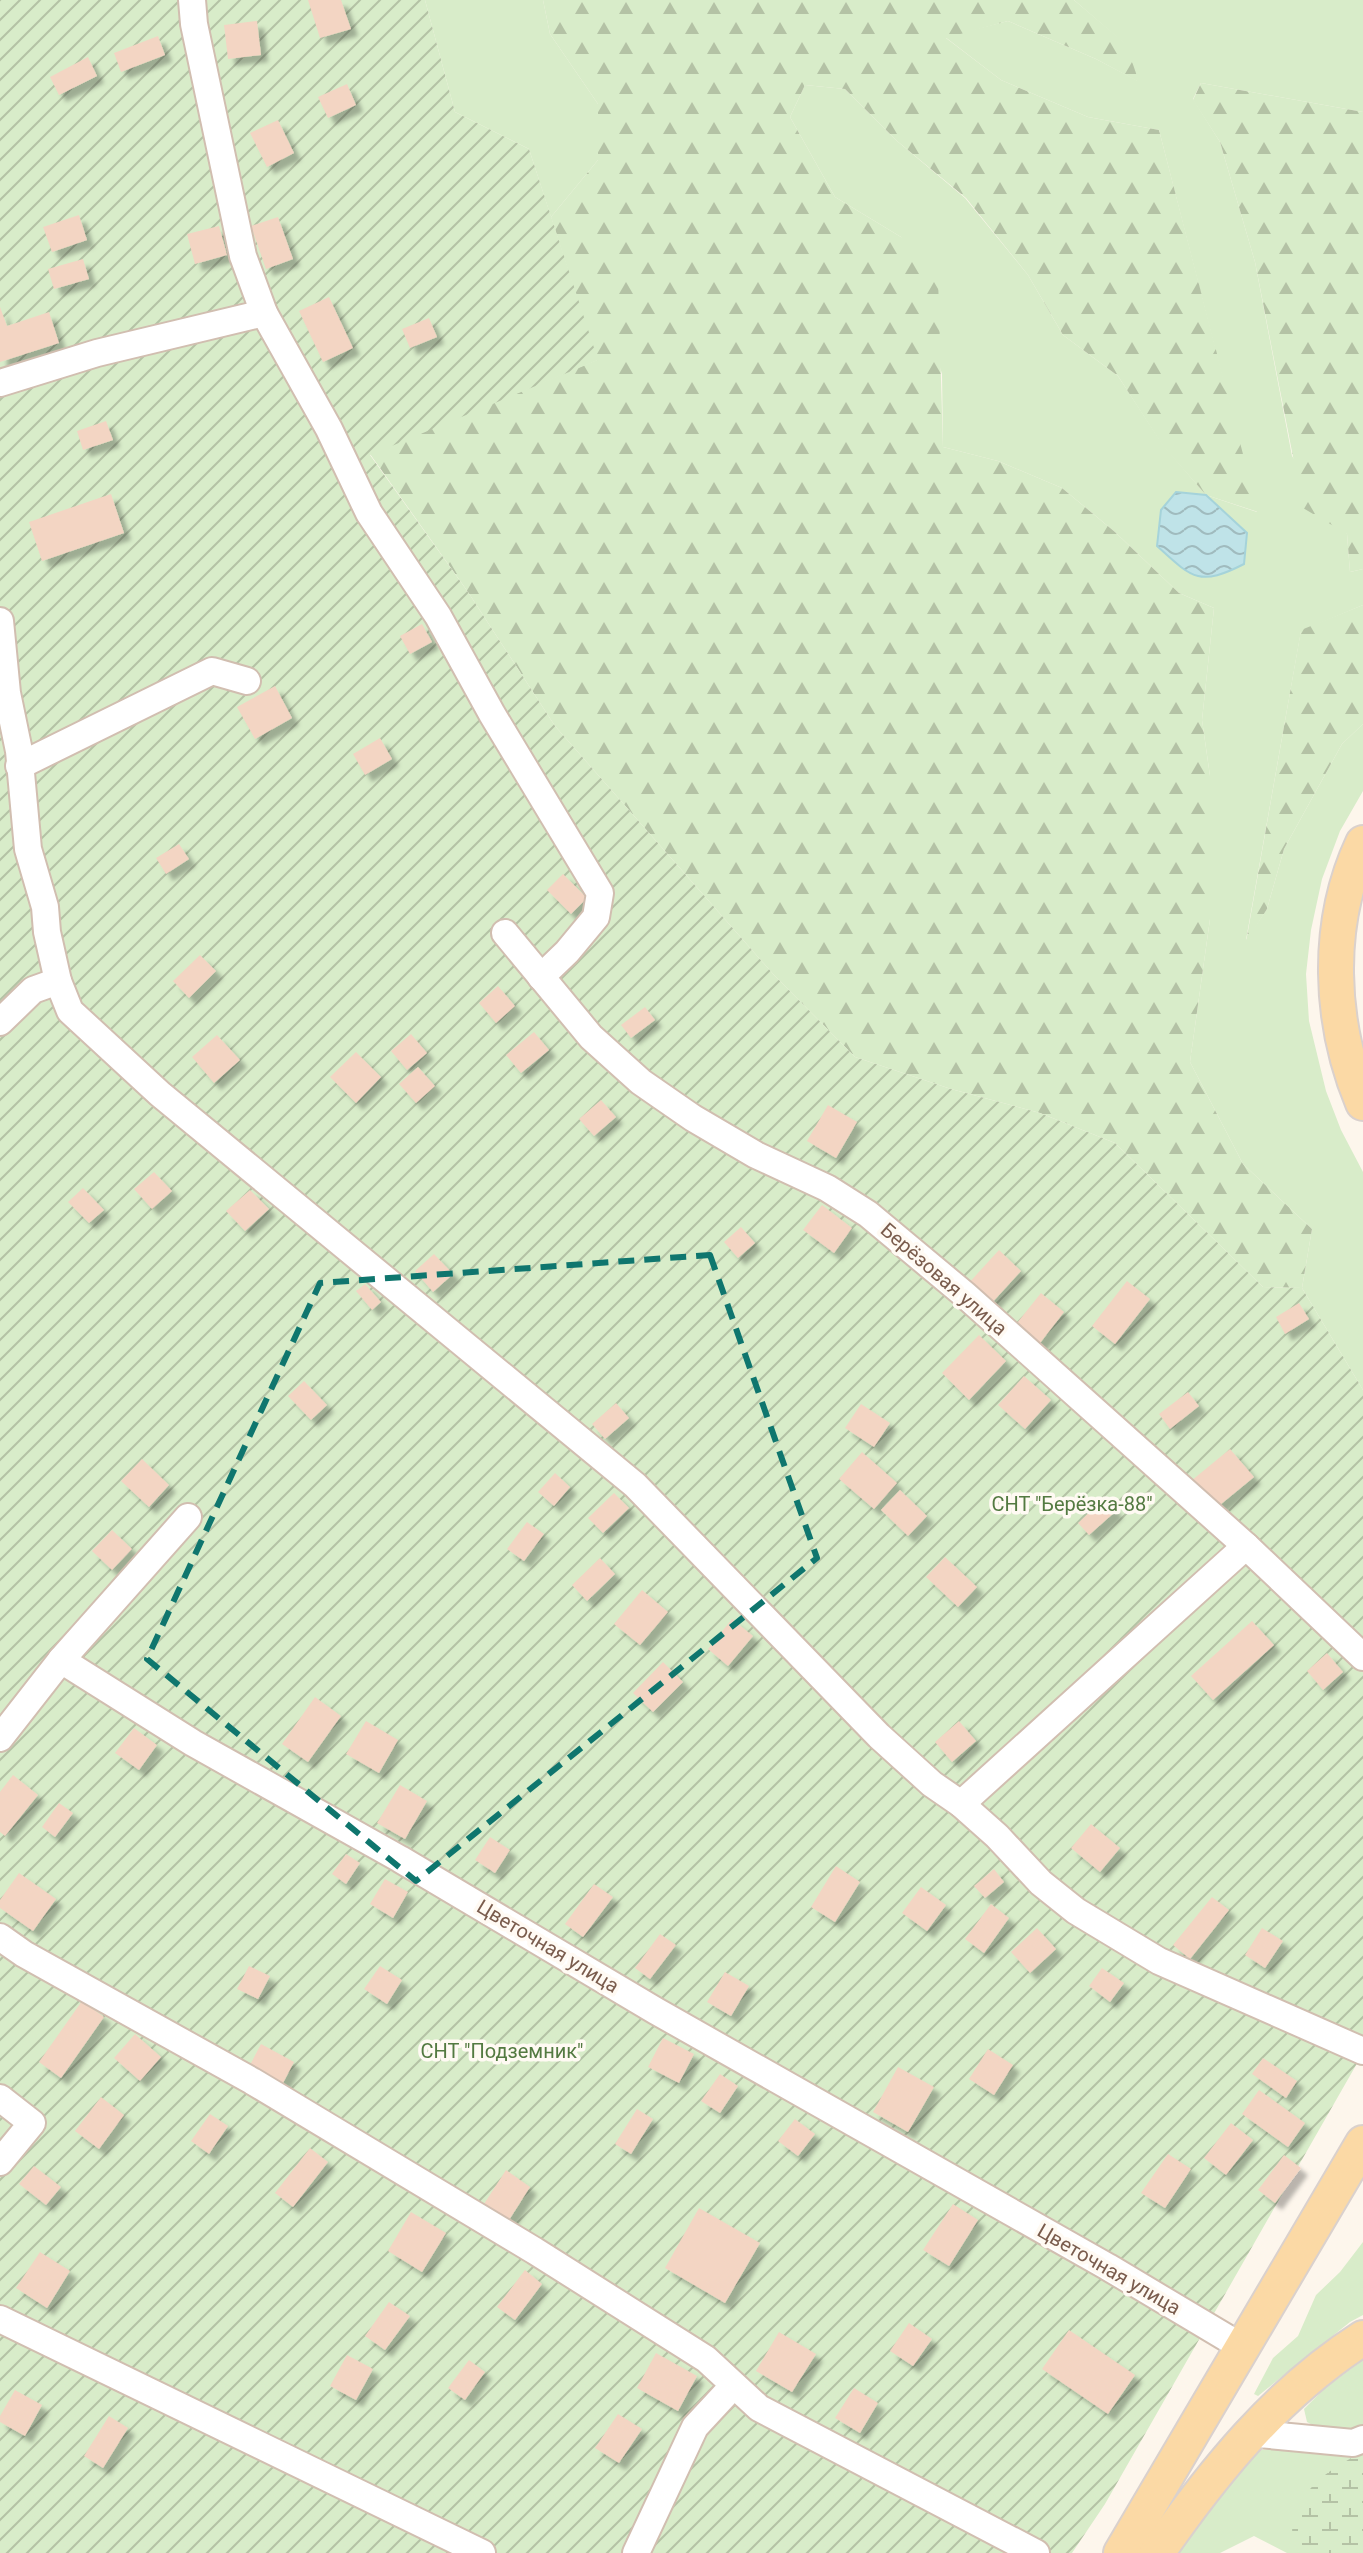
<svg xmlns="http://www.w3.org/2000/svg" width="1363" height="2553" font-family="Roboto,sans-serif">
  <defs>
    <pattern id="forest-firs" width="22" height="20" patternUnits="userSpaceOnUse" patternTransform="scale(2)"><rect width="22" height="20" fill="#d8ecc9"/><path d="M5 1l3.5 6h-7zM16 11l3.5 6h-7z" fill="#b4c2a5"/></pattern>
    <pattern id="wetland-marsh" width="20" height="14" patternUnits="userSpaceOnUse" patternTransform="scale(2)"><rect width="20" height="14" fill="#d8ecc9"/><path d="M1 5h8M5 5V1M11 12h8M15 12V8" fill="none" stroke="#b4c2a5"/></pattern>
    <pattern id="garden-furrows" width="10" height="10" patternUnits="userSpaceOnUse" patternTransform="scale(2)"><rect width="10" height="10" fill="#d8ecc9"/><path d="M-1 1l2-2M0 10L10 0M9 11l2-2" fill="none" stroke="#b4c2a5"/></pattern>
    <pattern id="water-waves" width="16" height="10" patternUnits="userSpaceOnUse" patternTransform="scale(2)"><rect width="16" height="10" fill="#bfe3e8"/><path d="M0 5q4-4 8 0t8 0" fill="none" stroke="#a0bbbe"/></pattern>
    <filter id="shadow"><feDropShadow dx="7" dy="7" stdDeviation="2" flood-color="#0004"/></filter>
  </defs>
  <rect width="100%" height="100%" fill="#fdf6ec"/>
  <g fill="#d8ecc9">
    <polygon points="425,0 543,0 550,34 598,104 598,160 551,217 529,149 455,112"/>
    <polygon points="1074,0 1363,0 1363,112 1201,83 1193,99 1220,142 1255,262 1292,456 1347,534 1350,572 1363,569 1363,605 1301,631 1246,940 1267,909 1284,849 1342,744 1363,724 1363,791 1340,831 1322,879 1311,930 1306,974 1309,1021 1326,1091 1341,1130 1363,1172 1363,1390 1302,1288 1312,1229 1243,1164 1190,1062 1210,919 1210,776 1202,720 1214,608 1179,593 1115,532 1062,488 998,461 943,447 942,374 901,237 835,197 790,117 805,85 845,89 897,141 965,198 1028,275 1063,335 1118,376 1163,445 1206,495 1257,512 1159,130 1088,117 1001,80 945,37 1008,21 1096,59 1138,81 1125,44"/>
    <polygon points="1363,2242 1363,2315 1350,2322 1258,2396 1254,2394 1273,2358 1298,2336 1316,2295 1340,2272"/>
    <polygon points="1363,2360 1363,2425 1330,2434 1307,2422 1304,2409 1325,2388"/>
    <polygon points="1292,2447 1363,2449 1293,2522 1293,2553 1287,2553 1254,2536 1220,2553 1176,2553 1219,2493 1260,2450"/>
  </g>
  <g fill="url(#forest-firs)">
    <polygon points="543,0 1074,0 1126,44 1139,82 1096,59 1008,21 946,38 1001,80 1088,117 1159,130 1258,512 1206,495 1163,446 1118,376 1063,335 1028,275 966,198 897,141 845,89 805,85 790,117 835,197 901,237 938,277 943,447 998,461 1062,488 1115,532 1179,593 1214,608 1202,720 1210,776 1210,919 1190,1062 1243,1164 1312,1229 1302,1288 1263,1287 1115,1143 1040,1113 951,1089 855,1057 774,975 555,726 468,592 370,454 597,360 551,217 598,160 598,104 550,34"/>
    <polygon points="1201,83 1363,112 1363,569 1350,572 1347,534 1303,508 1255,262 1220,142 1193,100"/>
    <polygon points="1363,605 1363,724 1342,744 1284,849 1267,909 1246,942 1301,630"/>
  </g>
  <path fill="url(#wetland-marsh)" d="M1363 2452V2553H1293C1293 2543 1291 2531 1293 2521 1302 2486 1333 2467 1363 2452Z"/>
  <polygon fill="url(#garden-furrows)" points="0,0 425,0 455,112 529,149 598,360 370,455 468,592 555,726 774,975 855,1057 951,1089 1040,1113 1115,1143 1263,1287 1302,1288 1363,1390 1363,2053 1105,2504 1072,2553 0,2553"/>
  <path fill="url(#water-waves)" stroke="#a5d3da" stroke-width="2" d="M1176 492 1206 495 1247 533 1244 564C1199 587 1192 578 1157 546L1161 510Z"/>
  <g fill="#f3d5c3" filter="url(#shadow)">
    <polygon points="308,0 341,0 351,29 320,38"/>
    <polygon points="257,21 261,55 228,59 224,25"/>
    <polygon points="158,36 165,55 121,72 114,53"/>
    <polygon points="88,57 97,76 59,95 50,77"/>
    <polygon points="347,84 356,105 328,118 318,97"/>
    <polygon points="278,120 294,153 267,167 250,133"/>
    <polygon points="79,215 87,240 52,252 43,227"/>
    <polygon points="278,217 293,259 266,269 251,226"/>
    <polygon points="219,226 227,255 195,264 187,234"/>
    <polygon points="83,259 89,279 54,289 48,269"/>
    <polygon points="329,297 353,348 323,362 299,311"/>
    <polygon points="0,307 7,326 49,312 59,343 0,362"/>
    <polygon points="429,318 437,337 410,348 402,329"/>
    <polygon points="106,421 113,440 83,450 77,431"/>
    <polygon points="111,494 124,533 42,561 29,522"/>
    <polygon points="422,624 432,642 410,654 400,636"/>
    <polygon points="275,686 292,718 255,739 237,707"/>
    <polygon points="380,738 392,759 365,775 353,754"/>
    <polygon points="179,844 189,859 166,874 156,858"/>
    <polygon points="563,874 587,898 571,914 547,890"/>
    <polygon points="200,955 216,971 189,998 173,981"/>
    <polygon points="498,986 515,1006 496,1023 479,1003"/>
    <polygon points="645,1007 655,1020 631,1038 621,1025"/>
    <polygon points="534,1032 549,1050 521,1073 506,1055"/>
    <polygon points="411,1034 427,1053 407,1070 391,1051"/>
    <polygon points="217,1035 240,1060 214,1083 192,1057"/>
    <polygon points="356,1052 381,1077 356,1103 330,1077"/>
    <polygon points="418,1067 435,1086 416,1103 399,1084"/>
    <polygon points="601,1100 616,1117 594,1136 579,1119"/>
    <polygon points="828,1105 857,1122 836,1158 807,1141"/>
    <polygon points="154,1172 172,1191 152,1209 134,1189"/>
    <polygon points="83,1188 104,1210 89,1223 68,1202"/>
    <polygon points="250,1190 269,1209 245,1231 226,1211"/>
    <polygon points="822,1205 852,1228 834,1253 803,1230"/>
    <polygon points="741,1227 755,1243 738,1258 724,1242"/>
    <polygon points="999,1250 1021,1271 989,1306 967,1285"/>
    <polygon points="434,1254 453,1274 433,1292 415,1271"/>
    <polygon points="1127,1281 1150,1299 1115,1344 1092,1326"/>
    <polygon points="365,1284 381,1302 372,1310 356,1291"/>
    <polygon points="1041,1293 1064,1312 1037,1347 1013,1328"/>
    <polygon points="1299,1303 1309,1319 1285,1334 1276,1317"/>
    <polygon points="979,1335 1006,1361 969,1400 942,1373"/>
    <polygon points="1024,1376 1051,1400 1025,1429 998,1405"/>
    <polygon points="304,1381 327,1405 311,1420 288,1396"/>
    <polygon points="1188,1392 1199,1406 1170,1429 1159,1414"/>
    <polygon points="616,1403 629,1418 605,1439 592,1424"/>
    <polygon points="861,1404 890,1423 874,1447 845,1428"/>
    <polygon points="1230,1449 1254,1477 1215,1509 1191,1481"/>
    <polygon points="862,1452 897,1483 874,1509 839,1479"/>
    <polygon points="142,1459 169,1485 149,1507 121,1481"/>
    <polygon points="555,1473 570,1487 554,1506 538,1492"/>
    <polygon points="900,1490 927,1516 908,1536 881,1510"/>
    <polygon points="614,1493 629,1508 603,1533 588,1518"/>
    <polygon points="1105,1498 1116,1511 1089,1535 1078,1523"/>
    <polygon points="527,1522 544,1534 524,1561 507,1549"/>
    <polygon points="112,1530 132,1549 112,1570 92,1551"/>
    <polygon points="945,1557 977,1587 958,1607 926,1577"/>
    <polygon points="600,1558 615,1574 587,1601 572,1585"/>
    <polygon points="642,1590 668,1612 640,1645 614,1624"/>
    <polygon points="732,1619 753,1636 728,1666 708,1649"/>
    <polygon points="1252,1621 1274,1645 1213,1700 1191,1676"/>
    <polygon points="1327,1653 1343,1672 1323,1690 1307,1671"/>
    <polygon points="663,1662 683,1682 653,1712 633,1693"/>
    <polygon points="315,1697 341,1716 308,1762 282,1744"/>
    <polygon points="366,1721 398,1740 379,1773 346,1754"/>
    <polygon points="959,1721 976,1741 952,1762 935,1742"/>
    <polygon points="134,1728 157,1745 139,1770 115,1753"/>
    <polygon points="13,1775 38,1795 5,1836 0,1832 0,1792"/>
    <polygon points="400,1785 427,1801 405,1839 377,1823"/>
    <polygon points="59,1803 73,1813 55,1837 42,1827"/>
    <polygon points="1091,1824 1120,1848 1100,1872 1071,1848"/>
    <polygon points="490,1837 510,1850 495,1873 475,1860"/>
    <polygon points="346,1854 360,1863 346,1884 332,1874"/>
    <polygon points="836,1866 860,1882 835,1922 811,1907"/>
    <polygon points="994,1869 1004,1882 985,1898 974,1886"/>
    <polygon points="19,1873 56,1899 33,1931 0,1908 0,1900"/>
    <polygon points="385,1879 408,1892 393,1918 370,1904"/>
    <polygon points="594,1884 613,1897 583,1937 565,1924"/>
    <polygon points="921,1887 946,1905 927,1931 902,1913"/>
    <polygon points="1212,1897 1229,1910 1190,1959 1173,1945"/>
    <polygon points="991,1904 1009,1918 984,1953 965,1939"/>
    <polygon points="1037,1928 1056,1949 1030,1973 1011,1952"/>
    <polygon points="1262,1928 1283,1941 1265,1968 1245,1955"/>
    <polygon points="660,1934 676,1945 650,1979 635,1968"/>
    <polygon points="249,1966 270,1976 258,1999 237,1989"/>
    <polygon points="380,1966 402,1980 387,2004 364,1989"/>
    <polygon points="1102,1968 1124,1983 1110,2002 1089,1986"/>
    <polygon points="725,1972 749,1986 731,2016 707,2002"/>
    <polygon points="82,2001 104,2017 61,2078 39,2062"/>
    <polygon points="135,2034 161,2057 140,2081 114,2058"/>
    <polygon points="663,2038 694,2054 679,2083 648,2067"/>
    <polygon points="261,2044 294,2062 283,2083 250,2065"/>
    <polygon points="988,2049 1013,2065 994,2095 969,2079"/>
    <polygon points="1263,2058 1297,2081 1286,2098 1252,2074"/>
    <polygon points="898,2067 934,2087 908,2132 873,2112"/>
    <polygon points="720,2074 738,2086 720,2113 701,2101"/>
    <polygon points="1259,2090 1305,2123 1288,2147 1242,2114"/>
    <polygon points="101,2097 124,2115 99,2149 75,2131"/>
    <polygon points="637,2109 653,2119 631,2154 615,2144"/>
    <polygon points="210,2114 228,2126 209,2154 191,2141"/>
    <polygon points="795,2119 815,2134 798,2156 778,2141"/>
    <polygon points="1231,2123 1253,2140 1226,2175 1204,2158"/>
    <polygon points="310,2148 328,2162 293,2207 275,2193"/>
    <polygon points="1168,2154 1191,2169 1165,2208 1141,2193"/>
    <polygon points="1284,2155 1301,2168 1275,2203 1258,2190"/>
    <polygon points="34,2166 61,2187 46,2205 19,2184"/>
    <polygon points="506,2170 530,2187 509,2220 484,2204"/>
    <polygon points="953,2204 978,2220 949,2266 923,2250"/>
    <polygon points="699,2208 760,2243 725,2303 665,2268"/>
    <polygon points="411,2212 446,2233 422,2272 388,2251"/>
    <polygon points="40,2252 70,2271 47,2308 16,2288"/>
    <polygon points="525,2270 542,2284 515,2320 497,2307"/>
    <polygon points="389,2302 410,2316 385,2350 365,2336"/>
    <polygon points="909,2323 932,2339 913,2366 890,2351"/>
    <polygon points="1069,2330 1135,2375 1108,2414 1042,2369"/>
    <polygon points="779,2332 816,2354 792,2392 756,2371"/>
    <polygon points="656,2353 697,2376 678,2411 637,2388"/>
    <polygon points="347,2355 373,2369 356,2400 330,2386"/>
    <polygon points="469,2360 485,2372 465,2400 448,2388"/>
    <polygon points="854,2388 878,2403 860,2433 835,2418"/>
    <polygon points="15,2390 42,2405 25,2436 0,2422 0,2416"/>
    <polygon points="618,2414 642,2429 619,2463 595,2448"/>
    <polygon points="109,2416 128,2428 103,2468 84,2456"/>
  </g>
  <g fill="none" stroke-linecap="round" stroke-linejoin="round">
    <g stroke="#d1beb0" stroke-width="30">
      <g id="minor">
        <polyline points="264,313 329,429 369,513 438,616 492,714 600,893 596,917 567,952 541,977"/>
        <polyline points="0,383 97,353 264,313 243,256 194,24 192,0"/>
        <polyline points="0,621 7,693 19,751 28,849 45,907 47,932 58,981 70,1011 160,1094 635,1485 879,1736 932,1784 961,1804 997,1836 1041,1883 1076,1911 1159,1961 1363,2051"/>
        <polyline points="19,766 212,671 247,681"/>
        <polyline points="505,933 591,1037 641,1082 693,1118 756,1155 827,1188 868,1214 964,1294 1246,1546 1363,1657"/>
        <polyline points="0,1022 33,990 58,981"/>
        <polyline points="188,1517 61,1660 193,1743 400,1859 656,2011 1108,2267 1242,2347"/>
        <polyline points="0,1738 61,1660"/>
        <polyline points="961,1804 1246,1546"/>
        <polyline points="0,1937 24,1954 252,2081 535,2251 706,2359 759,2408 1036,2553"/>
        <polyline points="0,2098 32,2123 0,2162"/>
        <polyline points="0,2319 482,2553"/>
        <polyline points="1248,2433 1353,2443 1363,2439"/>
        <polyline points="636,2553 695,2427 733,2386"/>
      </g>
    </g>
    <g stroke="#dad1cd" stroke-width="38">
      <g id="major">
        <path d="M1363 843C1325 924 1329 1022 1363 1103"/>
        <polyline points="1121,2553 1363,2143"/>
        <path d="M1157 2553C1214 2471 1277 2393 1363 2338"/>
      </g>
    </g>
    <use href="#minor" stroke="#fff" stroke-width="26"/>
    <use href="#major" stroke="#fbd9a5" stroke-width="34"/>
  </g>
  <path fill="none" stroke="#0f766e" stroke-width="6" stroke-dasharray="16 10" stroke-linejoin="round" d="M710 1255 817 1558 416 1881 147 1659 320 1283Z"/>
  <g text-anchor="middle" stroke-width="7" stroke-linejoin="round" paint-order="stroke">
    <g font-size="20" fill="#7a5c4d" stroke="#fffaf3">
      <text transform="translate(944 1279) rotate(41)" y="7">Берёзовая улица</text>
      <text transform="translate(548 1946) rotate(31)" y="7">Цветочная улица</text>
      <text transform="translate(1109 2269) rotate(30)" y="7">Цветочная улица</text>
    </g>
    <g font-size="20" fill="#537a41" stroke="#fffaf3">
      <text x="1072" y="1511">СНТ "Берёзка-88"</text>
      <text x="502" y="2058">СНТ "Подземник"</text>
    </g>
  </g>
</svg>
